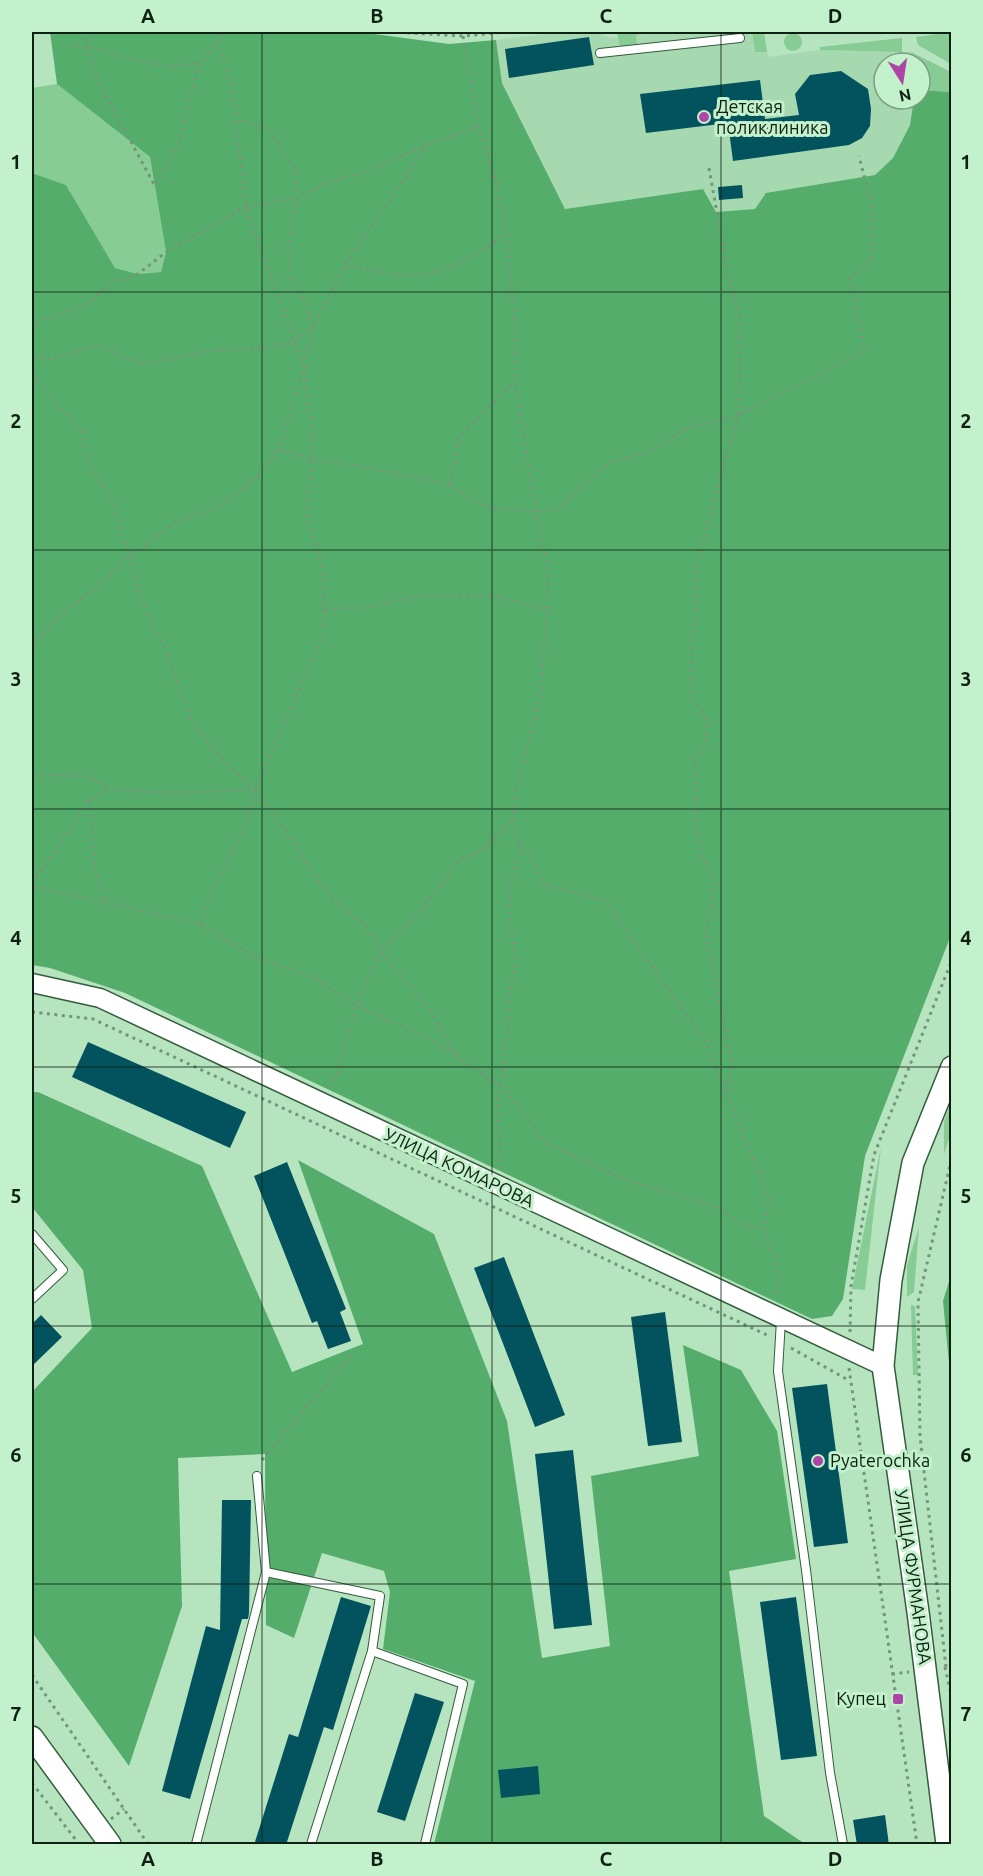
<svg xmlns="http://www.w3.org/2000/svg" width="983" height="1876" font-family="Ubuntu,sans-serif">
  <rect width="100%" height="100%" fill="#b6e4bf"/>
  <polygon fill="#a6d9b0" points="560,32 595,32 611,38 666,32 752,32 755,52 767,52 769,57 819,50 911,52 912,63 884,63 884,99 914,99 910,124 893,158 875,175 767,193 755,209 716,212 703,189 565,209 502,83 496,40"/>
  <g fill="#87cb95">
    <polygon points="666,32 636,35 638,53 627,53 620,47 617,33"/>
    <polygon points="752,32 764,32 767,52 755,52"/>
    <polygon points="951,32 951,64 918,45 916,37"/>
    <circle cx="793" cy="42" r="9"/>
    <polygon points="902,38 902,52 820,50 820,47"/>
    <polygon points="911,52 951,72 951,92 920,90 920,63 912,63"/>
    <polygon points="57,84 150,157 166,252 161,272 138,274 115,268 66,185 32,173 32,88"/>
    <polygon points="951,1102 951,1133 944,1154 944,1122"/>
    <polygon points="881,1147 865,1290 852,1289"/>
    <polygon points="919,1227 914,1292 907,1297 907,1265"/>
    <polygon points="911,1305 915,1306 918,1375 913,1375"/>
  </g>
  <g fill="#54ad6b">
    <polygon points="50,32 359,32 449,44 496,40 502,83 565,209 703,189 716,212 755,209 766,193 875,175 893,158 910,125 914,99 920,99 920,90 951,92 951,935 865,1156 843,1299 832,1316 812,1319 125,993 50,968 32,965 32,173 66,185 115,268 138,274 161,272 166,252 150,157 57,84"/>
    <polygon points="32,1092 38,1092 202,1166 292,1372 363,1344 298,1160 434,1234 507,1421 542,1658 610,1646 591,1476 699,1456 683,1345 741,1370 777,1431 796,1559 729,1571 764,1816 805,1844 434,1844 475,1681 383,1649 390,1592 384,1571 322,1553 294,1638 266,1625 265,1454 178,1458 182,1606 129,1766 32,1632 32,1392 92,1328 83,1270 32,1207"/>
    <polygon points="951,1275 952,1275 951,1383 943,1301"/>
  </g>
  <g fill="#02535e">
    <polygon points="589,37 594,65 509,78 505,49"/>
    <polygon points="841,71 868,89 871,109 870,126 862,138 849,145 733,161 728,123 646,133 640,94 760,80 765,119 799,115 795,94 810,75"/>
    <polygon points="742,185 743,198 719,200 718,187"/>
    <polygon points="88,1042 246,1112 230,1148 72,1077"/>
    <polygon points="287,1162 346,1309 340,1312 351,1341 328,1349 317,1321 312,1323 254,1176"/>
    <polygon points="504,1257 565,1415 535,1427 474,1268"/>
    <polygon points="665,1312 682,1442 648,1446 631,1317"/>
    <polygon points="41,1315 62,1337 32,1366 32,1324"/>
    <polygon points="827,1384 848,1543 814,1547 792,1388"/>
    <polygon points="573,1450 592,1625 554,1629 535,1454"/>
    <polygon points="222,1500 251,1500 249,1613 248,1619 242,1619 190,1799 162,1791 206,1626 220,1630"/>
    <polygon points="341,1597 371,1606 333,1730 324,1727 286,1845 254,1845 289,1734 298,1737"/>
    <polygon points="796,1597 817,1756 781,1760 760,1602"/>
    <polygon points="415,1693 444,1702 405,1821 377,1812"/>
    <polygon points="538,1766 540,1794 501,1798 498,1770"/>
    <polygon points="885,1815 889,1845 857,1845 853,1820"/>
  </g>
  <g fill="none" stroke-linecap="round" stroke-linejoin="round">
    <g stroke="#335c3c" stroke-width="10">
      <g id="service">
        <polyline points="600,53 740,38"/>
        <polyline points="32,1234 63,1270 32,1299"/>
        <polyline points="781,1320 778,1371 806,1570 830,1773 843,1844"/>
        <polyline points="257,1476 266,1572 380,1596 372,1651 463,1684 425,1844"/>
        <polyline points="196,1844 266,1572"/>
        <polyline points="311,1844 372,1651"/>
      </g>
    </g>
    <g stroke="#335c3c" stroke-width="21">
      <polyline id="tertiary" points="32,983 100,998 883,1366"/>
    </g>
    <g stroke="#335c3c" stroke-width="24">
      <g id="secondary">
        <polyline points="32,1737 110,1844"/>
        <polyline points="947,1844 918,1612 883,1366 891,1280 913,1163 952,1067"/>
      </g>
    </g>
    <g stroke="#73967a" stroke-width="3" stroke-dasharray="3 4.5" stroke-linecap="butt">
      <polyline points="89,32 86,46 99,83 155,186 178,146 200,62 217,41"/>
      <polyline points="392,32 463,36 506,32"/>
      <polyline points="463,36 479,126 497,185 507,233 515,334 515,381 536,512 549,572 541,693 516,790 513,819 520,846 532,857 544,885 604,900 705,1041 770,1200 763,1229 781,1277 774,1296"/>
      <path d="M69 45C112 47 156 75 199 62"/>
      <polyline points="709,168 728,274 741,319 739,415 719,480 697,569 692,656 692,697 707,721 706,743 694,762 699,849 715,881 706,937 732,1062 729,1095"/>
      <path d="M344 266C364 268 384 273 404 275 445 277 474 255 507 233"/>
      <polyline points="32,329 41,321 91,302 109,283 138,274 166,252 246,207 297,198 326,183 366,172 428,144 479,126"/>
      <polyline points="32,358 55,358 97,346 143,364 209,351 269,347 294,342 313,326 305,302 292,283 288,247 297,198 297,173 268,129 237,120"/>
      <polyline points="32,374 83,433 87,460 113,502 148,618 164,646 192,722 224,762 256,789 332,900 366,925 380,952 425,1003 457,1056 502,1087 548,1144 626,1180 714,1206 743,1225 763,1229"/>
      <polyline points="279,449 313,459 370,468 450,485 485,507 536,512 556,510 608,463 653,450 682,430 739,415 865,351 850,279 872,259 872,208 859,156"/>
      <polyline points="450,485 460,436 515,381"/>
      <polyline points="325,609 363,608 422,596 493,596 548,610"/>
      <polyline points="32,645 62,614 107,579 131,555 177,522 223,505 258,476 279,449 304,367 313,326 344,266 428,144"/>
      <path d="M32 775C54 775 92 771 108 789"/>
      <polyline points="90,800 95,869 105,902"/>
      <polyline points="32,884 90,800 108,789 178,793 255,789"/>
      <polyline points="32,886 200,924 255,957 311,976 357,1006 424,1036 455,1054"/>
      <polyline points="200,924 214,887 243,834 256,789 323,635 325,609 321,563 308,517 312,437 304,367 246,207 233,92 217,41 221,32"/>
      <polyline points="32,1012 93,1019 769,1336"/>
      <polyline points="328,1087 338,1071 357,1006 380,952 422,909 458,862 485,848 513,819"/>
      <polyline points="501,1168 498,1107 508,1029 508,1002 516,963 509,910 512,878 520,846"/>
      <polyline points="850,1332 851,1286 874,1155 952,960"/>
      <polyline points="791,1348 850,1381"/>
      <polyline points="849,1368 917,1844"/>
      <polyline points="262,1460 351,1355"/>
      <polyline points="945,1667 952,1699"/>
      <polyline points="946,1667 920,1436 918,1302 952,1157"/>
      <polyline points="892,1674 909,1672"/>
      <polyline points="32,1675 148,1844"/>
      <polyline points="32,1783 79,1844"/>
      <polyline points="111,1819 124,1809"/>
    </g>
    <use href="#service" stroke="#fff" stroke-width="8"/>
    <use href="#tertiary" stroke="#fff" stroke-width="18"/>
    <use href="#secondary" stroke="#fff" stroke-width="21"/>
  </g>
  <path fill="none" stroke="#0e2012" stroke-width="1.5" stroke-opacity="0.55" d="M262 32V1844M492 32V1844M721 32V1844M32 292H952M32 550H952M32 809H952M32 1067H952M32 1326H952M32 1584H952"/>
  <g fill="#ad44a6" stroke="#c3f1cb" stroke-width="2">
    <circle cx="704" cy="117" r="6"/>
    <circle cx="818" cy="1461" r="6"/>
    <rect x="892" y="1693" width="12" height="12" rx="3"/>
  </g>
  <g text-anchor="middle" stroke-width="6" stroke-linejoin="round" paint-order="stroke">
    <g font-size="18" fill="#0e2012" stroke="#c3f1cb" text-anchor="start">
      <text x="716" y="113">Детская<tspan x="716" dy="21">поликлиника</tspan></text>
      <text x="830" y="1467">Pyaterochka</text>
      <text x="886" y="1705" text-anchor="end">Купец</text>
    </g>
    <g font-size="18" fill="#0e2012" stroke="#c3f1cb">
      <text transform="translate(459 1168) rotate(25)" y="6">УЛИЦА КОМАРОВА</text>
      <text transform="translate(913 1577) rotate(82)" y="6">УЛИЦА ФУРМАНОВА</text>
    </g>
  </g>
  <rect width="983" height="1876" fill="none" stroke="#c3f1cb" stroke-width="66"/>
  <g transform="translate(902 81) rotate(168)"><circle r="28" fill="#c3f1cb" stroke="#7b9d81" stroke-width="1.5"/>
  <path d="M0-4.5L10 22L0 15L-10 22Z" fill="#ad44a6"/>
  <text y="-9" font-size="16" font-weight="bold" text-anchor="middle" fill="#0e2012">N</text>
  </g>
  <rect x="33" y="33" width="917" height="1810" fill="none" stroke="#0e2012" stroke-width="2"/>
  <g font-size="20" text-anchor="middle" font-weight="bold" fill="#0e2012">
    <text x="148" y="23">A</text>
    <text x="377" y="23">B</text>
    <text x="606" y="23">C</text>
    <text x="835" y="23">D</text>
    <text x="16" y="169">1</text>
    <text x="966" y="169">1</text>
    <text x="16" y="428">2</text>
    <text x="966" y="428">2</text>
    <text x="16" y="686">3</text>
    <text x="966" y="686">3</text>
    <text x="16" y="945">4</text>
    <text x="966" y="945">4</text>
    <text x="16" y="1203">5</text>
    <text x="966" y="1203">5</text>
    <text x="16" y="1462">6</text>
    <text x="966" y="1462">6</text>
    <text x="16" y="1721">7</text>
    <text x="966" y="1721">7</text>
    <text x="148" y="1866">A</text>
    <text x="377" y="1866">B</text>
    <text x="606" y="1866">C</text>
    <text x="835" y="1866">D</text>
  </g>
</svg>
